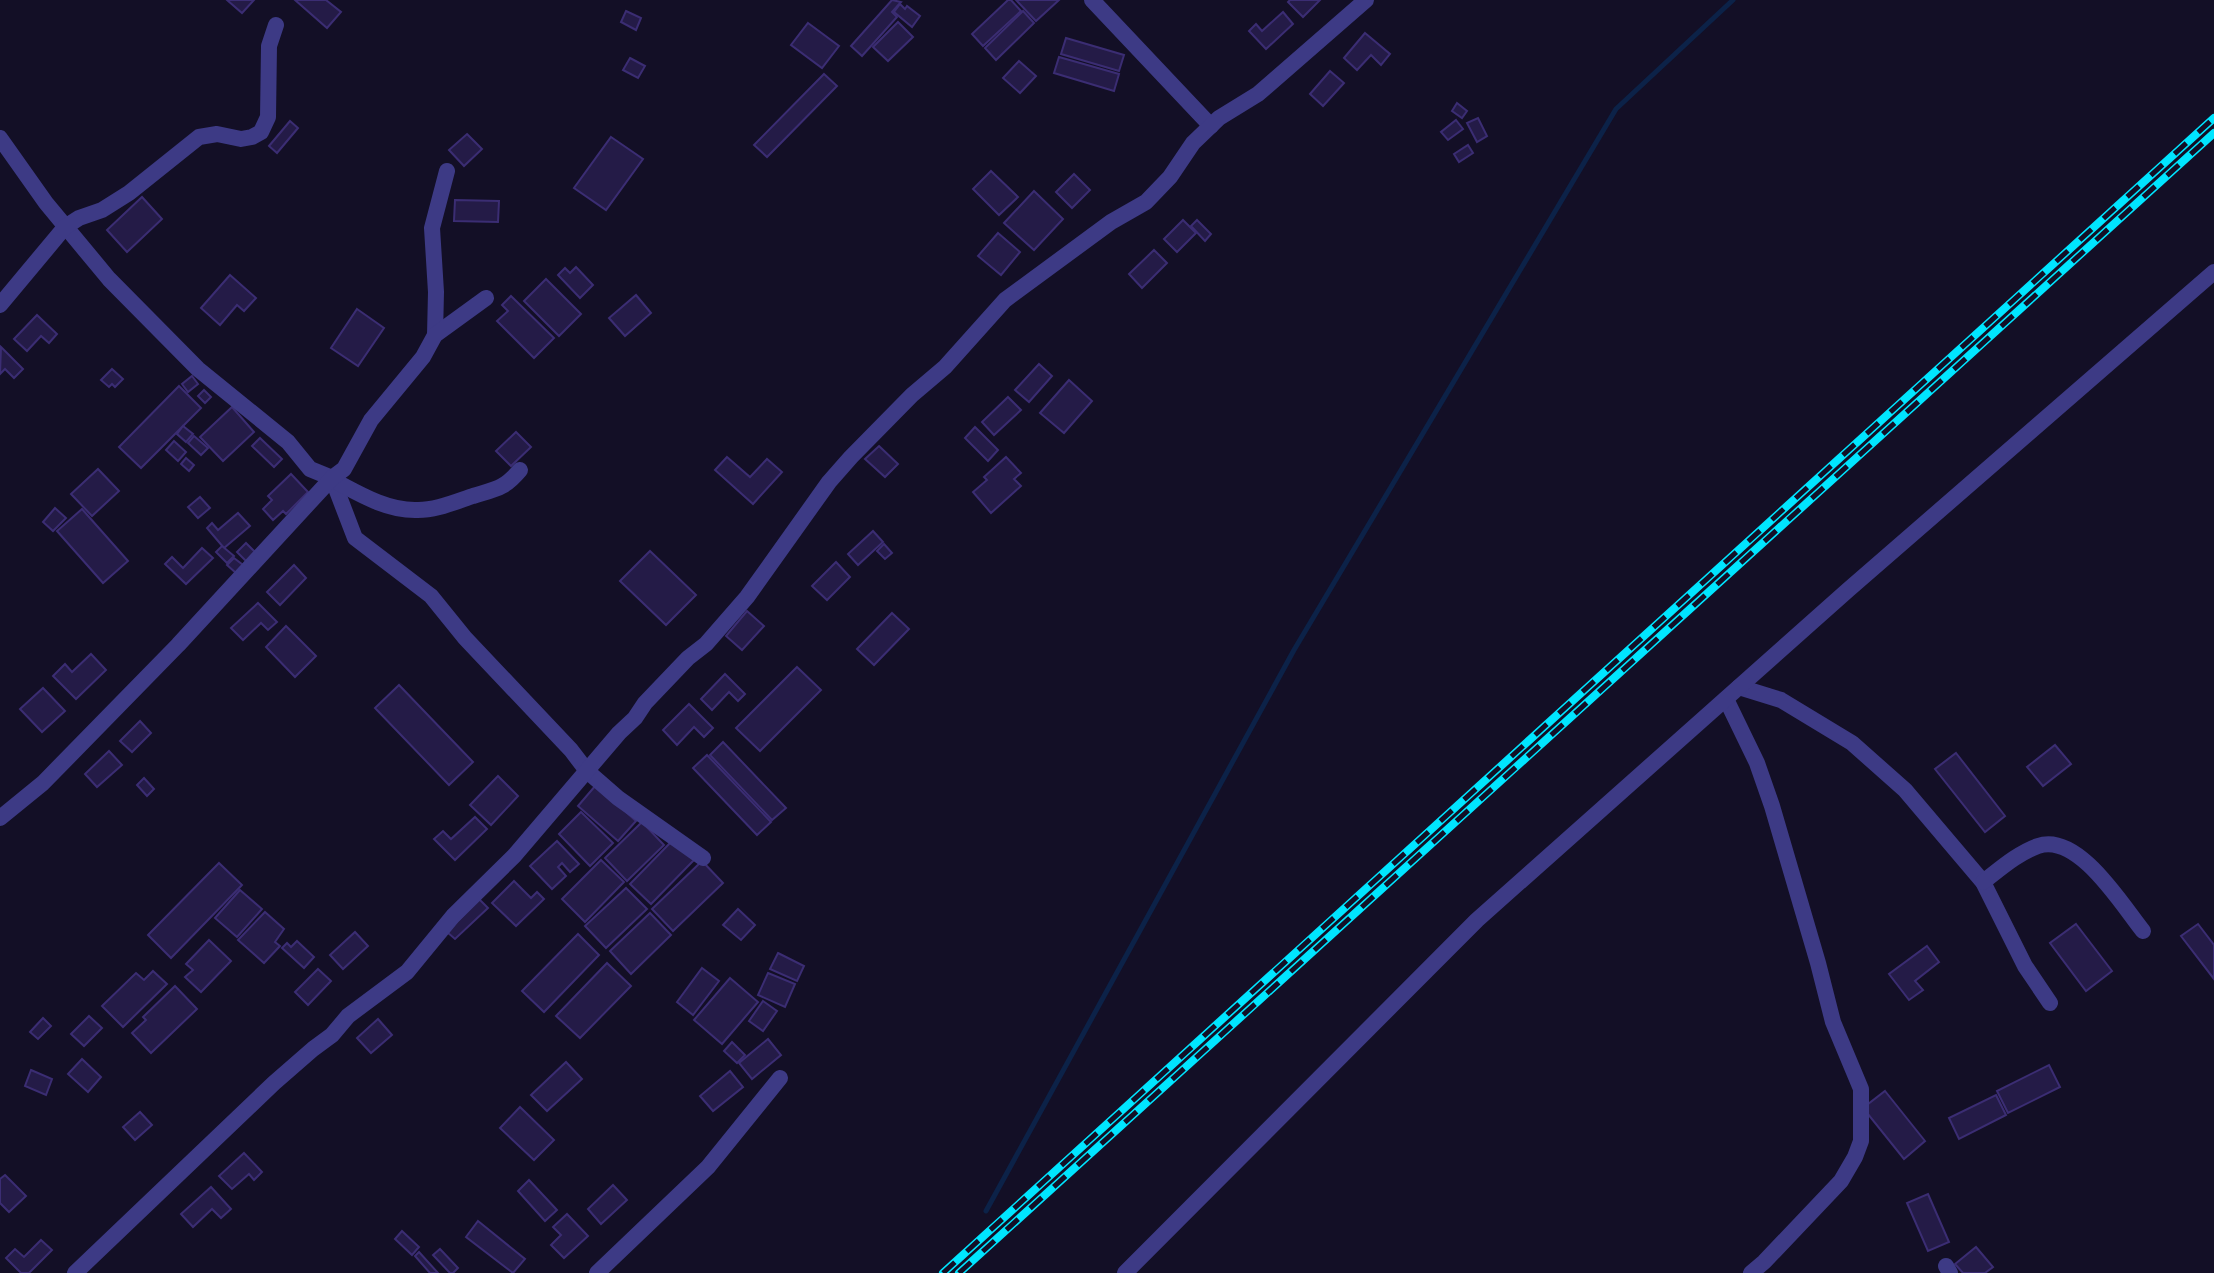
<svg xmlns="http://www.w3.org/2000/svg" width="2214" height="1273" font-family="Quicksand,sans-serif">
  <rect width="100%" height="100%" fill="#130f26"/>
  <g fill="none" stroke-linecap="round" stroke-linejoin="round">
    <polyline stroke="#0c2248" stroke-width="5" points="986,1211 1294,650 1616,109 1733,0"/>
  </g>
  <g fill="#241b47" stroke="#3b2d73" stroke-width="2">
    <polygon points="227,0 254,0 242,13"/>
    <polygon points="295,0 326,0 341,12 327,28"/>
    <polygon points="892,0 901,2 892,12 897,17 862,56 851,46"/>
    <polygon points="1008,0 1011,0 1021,11 983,46 972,34"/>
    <polygon points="1016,0 1059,0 1036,21"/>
    <polygon points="1290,0 1320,0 1303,17 1288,2"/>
    <polygon points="900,4 905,9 907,6 920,16 912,27 894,12"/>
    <polygon points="626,11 641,18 636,30 621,22"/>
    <polygon points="1023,11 1034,23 996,60 985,48"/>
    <polygon points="1283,12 1293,24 1266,49 1249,31 1256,24 1262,31"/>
    <polygon points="898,22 913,37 888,61 873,47"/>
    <polygon points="808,23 839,46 822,68 791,45"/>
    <polygon points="1365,33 1390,54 1381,65 1371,55 1357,70 1344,58"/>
    <polygon points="1066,38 1124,55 1119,71 1061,54"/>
    <polygon points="1059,57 1119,74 1114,91 1054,73"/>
    <polygon points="630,58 645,66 638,78 623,70"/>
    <polygon points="1019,61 1036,76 1020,93 1003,78"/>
    <polygon points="1330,71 1344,83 1323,106 1310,94"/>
    <polygon points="824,74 837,86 767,157 754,145"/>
    <polygon points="1457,103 1467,111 1462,118 1452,111"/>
    <polygon points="1478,118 1487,136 1477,142 1467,123"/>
    <polygon points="1456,120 1463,129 1448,140 1441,132"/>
    <polygon points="290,121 298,128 277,153 269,146"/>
    <polygon points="467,134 482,149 464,166 449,150"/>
    <polygon points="611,137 643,159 606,210 574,188"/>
    <polygon points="1468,145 1473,153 1459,162 1454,154"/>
    <polygon points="991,171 1018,197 999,215 973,189"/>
    <polygon points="1074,174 1090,190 1072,208 1056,192"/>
    <polygon points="1034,191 1063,219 1034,250 1004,223"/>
    <polygon points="142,197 162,219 127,252 107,230"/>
    <polygon points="455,200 499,201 498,222 454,221"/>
    <polygon points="1183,220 1196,233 1177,252 1164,239"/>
    <polygon points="1197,220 1211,234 1205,241 1191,226"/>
    <polygon points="998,233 1020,252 1001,275 978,256"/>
    <polygon points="1154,250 1167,263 1142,288 1129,274"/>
    <polygon points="576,267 593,285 580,298 558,275 565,268 570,273"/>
    <polygon points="230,275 256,298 244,311 237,305 220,325 201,308"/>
    <polygon points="546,279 581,314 559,336 524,301"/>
    <polygon points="636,295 651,313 625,336 609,318"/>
    <polygon points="511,296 554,338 534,358 497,321 508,311 502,305"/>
    <polygon points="357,309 384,328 358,366 331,348"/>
    <polygon points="37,315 57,334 49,343 41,336 27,351 14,339"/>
    <polygon points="1,347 23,369 14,378 5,369 0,374"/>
    <polygon points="1039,364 1052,376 1029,402 1015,390"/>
    <polygon points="112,369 123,379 115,387 112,384 109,387 101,380"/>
    <polygon points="192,376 198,384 188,392 182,384"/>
    <polygon points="1069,380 1092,401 1064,433 1040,413"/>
    <polygon points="179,386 201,408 141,468 119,447"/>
    <polygon points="204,390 211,397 205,403 198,396"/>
    <polygon points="1008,397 1021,410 994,435 982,422"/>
    <polygon points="232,407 254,432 223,461 200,437"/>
    <polygon points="183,426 193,434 186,442 177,434"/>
    <polygon points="975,427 998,450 988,461 965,438"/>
    <polygon points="516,432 531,447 511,466 496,451"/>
    <polygon points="194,436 208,448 201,455 188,443"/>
    <polygon points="260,438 282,459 274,467 252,446"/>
    <polygon points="174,441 186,452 178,461 166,450"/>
    <polygon points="879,446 898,464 885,477 865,459"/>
    <polygon points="727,457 750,477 767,459 782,472 753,504 715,470"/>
    <polygon points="1006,457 1021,473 1014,479 1021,486 991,513 973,492 987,480 984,477"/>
    <polygon points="186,458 194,465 189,471 181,464"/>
    <polygon points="98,469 119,491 92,516 71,494"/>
    <polygon points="291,474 308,492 286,514 283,511 273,520 263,509 272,500 268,496"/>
    <polygon points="200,497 210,508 198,518 188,507"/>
    <polygon points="55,508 66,518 53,531 43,522"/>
    <polygon points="82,509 128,561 103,583 57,531"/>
    <polygon points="238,513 250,526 224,548 207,528 212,523 218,530"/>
    <polygon points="873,531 883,542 858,565 848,554"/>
    <polygon points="246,543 259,556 250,565 237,552"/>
    <polygon points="884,544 892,553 885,559 877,551"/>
    <polygon points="222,546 234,556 227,563 216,552"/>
    <polygon points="202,548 213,558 186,584 165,564 172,557 183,568"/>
    <polygon points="650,551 696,595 666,625 620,581"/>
    <polygon points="234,558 243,565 236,573 227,565"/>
    <polygon points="836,562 850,577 827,600 812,586"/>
    <polygon points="294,565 306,578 280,605 267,592"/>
    <polygon points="258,603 277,622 268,630 261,623 243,640 231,628"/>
    <polygon points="747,611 764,626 742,650 726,636"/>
    <polygon points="892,613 909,629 874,665 857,649"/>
    <polygon points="286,626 316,656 295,677 266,647"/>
    <polygon points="91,654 106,670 76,699 53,676 65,664 72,672"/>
    <polygon points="797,667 821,690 760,751 736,728"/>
    <polygon points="725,674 745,694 738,701 729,692 712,710 701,699"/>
    <polygon points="399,685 473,762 449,785 375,708"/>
    <polygon points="43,688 65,711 42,732 20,709"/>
    <polygon points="689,704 713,728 704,737 694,727 677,745 663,730"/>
    <polygon points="140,721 151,733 132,752 120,741"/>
    <polygon points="723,742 786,808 772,820 710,755"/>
    <polygon points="2055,745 2071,764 2043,786 2027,767"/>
    <polygon points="109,751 122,765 97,787 85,774"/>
    <polygon points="1956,753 2005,816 1985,832 1935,769"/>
    <polygon points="707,755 771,822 757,835 693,768"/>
    <polygon points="498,776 518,796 491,825 470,805"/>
    <polygon points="144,778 154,789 147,796 137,785"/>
    <polygon points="596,785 636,821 618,841 578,806"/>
    <polygon points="581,812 613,843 590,866 559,834"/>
    <polygon points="475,817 487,829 455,860 434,839 443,831 451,839"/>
    <polygon points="642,822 664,845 627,881 605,858"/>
    <polygon points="673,840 694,860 651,904 630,884"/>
    <polygon points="557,841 579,864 570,872 562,863 558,867 566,876 552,889 530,866"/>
    <polygon points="601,860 624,882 585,922 562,899"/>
    <polygon points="702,861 723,883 673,931 652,909"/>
    <polygon points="219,863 242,885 171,958 148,935"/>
    <polygon points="514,881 531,898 537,892 544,899 516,926 492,903"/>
    <polygon points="626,888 647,909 606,948 585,926"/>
    <polygon points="240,890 262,909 237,937 215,918"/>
    <polygon points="479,899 488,908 455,939 447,932"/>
    <polygon points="738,909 755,925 741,940 723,925"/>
    <polygon points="265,912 284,929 275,942 280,946 264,963 238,940"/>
    <polygon points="650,913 671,935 631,974 610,951"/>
    <polygon points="2076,924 2112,971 2086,991 2050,943"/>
    <polygon points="2198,924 2214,945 2214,979 2181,936"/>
    <polygon points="355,932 368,946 343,969 330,955"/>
    <polygon points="578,934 599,955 544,1012 522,991"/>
    <polygon points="209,940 231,961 201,992 185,977 193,970 186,964"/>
    <polygon points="297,941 314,957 304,968 282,948 287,943 291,947"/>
    <polygon points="1927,946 1939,962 1915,981 1923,990 1909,1000 1889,974"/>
    <polygon points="778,953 804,966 797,981 770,969"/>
    <polygon points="607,963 631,986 580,1038 556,1016"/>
    <polygon points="702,968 719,981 693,1015 677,1002"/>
    <polygon points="318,969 331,981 308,1005 295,992"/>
    <polygon points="153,971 167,984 123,1027 102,1006 136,973 144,980"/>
    <polygon points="768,973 795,984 785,1007 758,995"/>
    <polygon points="730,978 758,1002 722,1044 694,1020"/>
    <polygon points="175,986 197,1009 151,1053 132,1033 146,1020 143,1017"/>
    <polygon points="763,1001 777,1011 763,1031 749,1021"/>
    <polygon points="89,1016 102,1028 84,1046 71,1034"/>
    <polygon points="43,1018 51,1026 38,1039 30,1032"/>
    <polygon points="378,1019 392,1035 371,1053 357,1038"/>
    <polygon points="768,1039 781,1055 752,1079 739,1063"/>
    <polygon points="732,1042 745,1055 737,1063 724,1051"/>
    <polygon points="82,1059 101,1077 88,1092 68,1074"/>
    <polygon points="566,1062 582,1079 547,1111 531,1095"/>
    <polygon points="2049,1065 2060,1087 2008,1113 1997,1091"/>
    <polygon points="31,1070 52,1079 46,1095 25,1086"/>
    <polygon points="730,1071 743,1087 713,1111 700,1096"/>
    <polygon points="1885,1091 1925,1141 1904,1159 1863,1108"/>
    <polygon points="1996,1095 2006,1115 1959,1139 1949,1118"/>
    <polygon points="520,1107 554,1140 534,1160 500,1128"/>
    <polygon points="140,1112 152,1125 135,1140 123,1127"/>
    <polygon points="244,1153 262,1172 254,1180 249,1174 232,1189 219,1176"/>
    <polygon points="5,1175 26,1196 9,1212 0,1203 0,1179"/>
    <polygon points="529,1180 557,1210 545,1221 518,1191"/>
    <polygon points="613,1185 627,1200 601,1224 588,1209"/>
    <polygon points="211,1187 231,1209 221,1218 212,1209 193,1227 181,1214"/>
    <polygon points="1928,1194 1949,1242 1928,1251 1907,1203"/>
    <polygon points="567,1214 588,1236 564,1258 551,1245 561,1235 553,1227"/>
    <polygon points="478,1221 525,1259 513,1273 466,1237"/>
    <polygon points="402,1231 419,1247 412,1255 395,1239"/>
    <polygon points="41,1240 52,1250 29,1273 21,1273 6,1258 15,1249 24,1257"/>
    <polygon points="1976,1247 1993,1267 1985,1273 1963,1273 1955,1264"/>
    <polygon points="440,1249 458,1268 453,1273 450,1273 433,1255"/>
    <polygon points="419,1252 438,1273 430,1273 415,1256"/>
  </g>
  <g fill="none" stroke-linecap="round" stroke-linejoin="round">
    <g stroke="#3d3a85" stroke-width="16">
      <polyline points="1092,0 1211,126"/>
      <polyline points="0,138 46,203 109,279 198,369 288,442 310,469 332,478 355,538 431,596 465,638 571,750 587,771 618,798 703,858"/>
      <polyline points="0,305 65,227 79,218 102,210 129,193 199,137 217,134 241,139 252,137 261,132 268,117 269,46 276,25"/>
      <polyline points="435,335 436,292 432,228 447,171"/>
      <path d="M333 480C358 493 385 510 415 510 434 511 455 502 473 496 496 489 504 489 520 470"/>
      <polyline points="1739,687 1781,700 1852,743 1905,790 1983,882 2025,966 2050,1003"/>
      <polyline points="1726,699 1757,763 1772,806 1818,963 1833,1022 1861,1089 1861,1141 1855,1157 1841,1181 1764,1262 1751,1273"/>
      <polyline points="0,818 43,783 178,645 332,478 344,469 371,420 423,357 435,335 486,298"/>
      <path d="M1983 882C2000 869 2018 853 2038 846 2078 832 2122 905 2143 931"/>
      <polyline points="1946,1266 1950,1273"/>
      <polyline points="75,1273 274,1083 313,1049 332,1035 348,1016 407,972 453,916 514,856 619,733 635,718 645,703 688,658 706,644 747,597 829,482 851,457 912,395 945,367 1005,300 1111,222 1146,202 1170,177 1193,143 1219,118 1258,94 1366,0"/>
      <polyline points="597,1273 708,1167 780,1078"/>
      <polyline points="1125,1273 1477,920 1848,590 2214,272"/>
    </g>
    <g stroke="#00e5ff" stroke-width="8">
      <g id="rail">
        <polyline points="943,1273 2214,118"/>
        <polyline points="959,1273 2214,133"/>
      </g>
    </g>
    <use href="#rail" stroke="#130f26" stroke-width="5" stroke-dasharray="16" stroke-linecap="butt"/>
  </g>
</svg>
